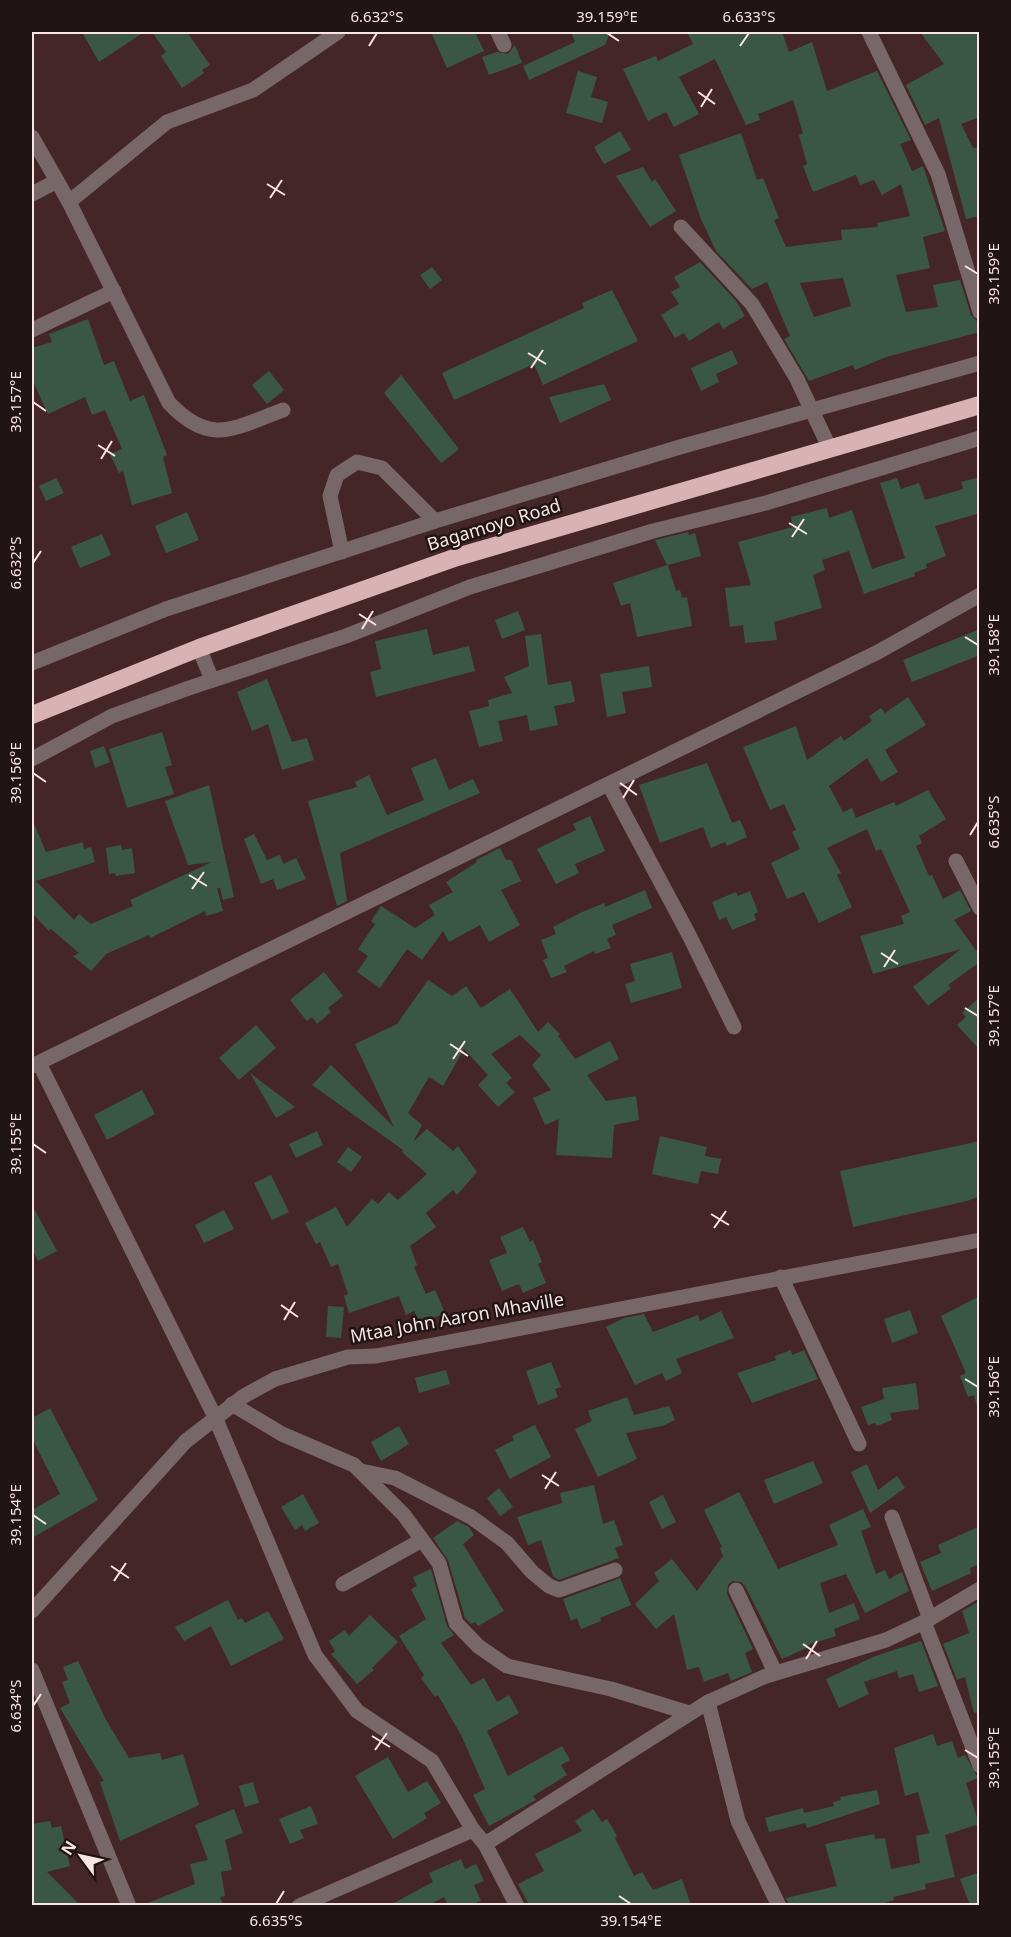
<svg xmlns="http://www.w3.org/2000/svg" width="1011" height="1937" font-family="'Noto Sans',sans-serif">
  <rect width="100%" height="100%" fill="#442629"/>
  <g fill="#3a5746" fill-rule="evenodd">
    <polygon points="82,32 144,32 99,62"/>
    <polygon points="152,32 187,32 210,65 202,70 204,73 182,88 161,56 166,52"/>
    <polygon points="431,32 475,32 484,51 447,68"/>
    <polygon points="571,32 610,32 605,45 529,80 523,66 575,42"/>
    <path d="M687 32H782L789 52 812 42 827 91 877 71 911 140 900 144 912 171 923 166 945 231 923 237 930 268 896 275 906 312 938 307 933 285 960 280 971 315 977 321 980 332 886 357 855 370 853 365 809 381 784 339 790 336 767 282 752 289 716 251 701 219 679 155 741 133 757 180 763 178 779 218 774 220 786 247 842 240 841 230 878 227 877 223 910 216 901 184 882 195 874 180 860 185 856 175 813 192 803 166 807 164 799 135 803 133 793 100 758 114 760 120 746 125 715 59 679 77 699 114 674 127 666 112 648 121 623 69 656 56 658 61 693 44ZM843 278 851 306 814 317 800 283Z"/>
    <polygon points="920,32 980,32 980,117 961,124 973,148 980,147 980,216 966,219 939,118 925,125 906,85 944,64"/>
    <polygon points="515,45 522,63 489,75 482,57 497,52 508,54"/>
    <polygon points="578,71 597,77 591,97 608,102 602,123 566,113"/>
    <polygon points="620,131 631,150 604,164 594,147"/>
    <polygon points="643,167 652,182 655,179 676,211 650,227 616,176"/>
    <polygon points="700,262 736,301 745,316 723,329 719,322 689,341 684,333 675,338 661,315 679,304 671,292 680,287 674,277"/>
    <polygon points="432,267 442,280 430,289 420,275"/>
    <polygon points="612,290 638,341 543,385 534,364 454,400 442,373 584,308 582,303"/>
    <polygon points="88,319 104,365 114,361 130,401 144,395 167,455 163,457 172,493 132,505 123,471 119,473 110,454 122,449 105,410 92,415 85,397 48,414 32,379 32,348 52,342 49,334"/>
    <polygon points="732,350 738,364 716,374 719,382 701,391 691,368"/>
    <polygon points="269,371 284,390 267,404 252,385"/>
    <polygon points="401,375 459,449 441,463 384,393"/>
    <polygon points="604,384 611,400 560,423 549,397"/>
    <polygon points="980,477 980,513 935,526 946,556 926,564 927,568 914,573 915,576 864,594 849,551 822,560 825,570 813,575 822,608 774,622 777,640 745,643 743,625 730,627 725,588 751,585 738,542 793,527 791,517 827,508 829,518 852,510 872,569 905,558 880,483 897,478 901,489 919,483 925,500 963,489 961,482"/>
    <polygon points="56,478 64,493 46,501 39,486"/>
    <polygon points="187,512 199,540 166,553 155,526"/>
    <polygon points="688,532 689,535 695,533 701,556 668,565 676,591 680,590 682,598 687,597 692,626 637,637 630,603 621,606 613,583 667,565 655,540"/>
    <polygon points="102,534 111,555 80,568 71,547"/>
    <polygon points="518,611 525,630 502,639 495,620"/>
    <polygon points="427,629 433,655 469,646 475,671 376,697 370,672 381,669 375,641"/>
    <polygon points="980,629 980,655 912,682 903,660"/>
    <polygon points="541,634 548,685 571,681 575,702 554,706 558,725 530,731 527,715 498,721 503,741 479,747 469,711 489,706 488,700 512,693 504,677 529,666 525,636"/>
    <polygon points="649,666 652,687 622,692 626,713 607,717 600,674"/>
    <polygon points="267,679 292,742 307,738 314,760 282,770 268,724 252,731 237,692"/>
    <polygon points="908,697 926,725 885,750 898,772 881,782 867,758 829,786 843,812 852,808 856,818 894,802 896,806 928,790 946,819 919,836 922,843 916,846 929,876 932,875 943,899 960,890 971,911 954,920 980,956 980,962 948,985 951,988 928,1006 913,987 961,949 873,974 860,936 904,924 901,916 910,912 881,849 876,851 867,829 827,848 841,873 837,875 852,907 819,923 804,892 787,899 771,863 800,849 792,832 796,830 784,804 770,810 743,747 796,726 807,760 841,736 844,741 872,721 869,716 881,708 885,713"/>
    <polygon points="162,732 172,765 165,767 174,794 127,808 109,749"/>
    <polygon points="104,746 110,762 95,768 90,751"/>
    <polygon points="436,758 449,790 473,779 480,793 340,853 347,901 337,906 308,801 357,787 355,782 369,775 387,815 424,800 411,768"/>
    <polygon points="707,763 732,823 740,820 747,837 727,846 725,842 711,848 703,827 660,843 639,785"/>
    <polygon points="209,785 234,897 223,900 220,888 217,888 223,911 206,916 205,911 150,938 149,935 106,954 91,971 73,956 79,953 51,929 49,931 32,913 32,819 46,852 83,842 84,849 91,847 95,862 36,881 74,920 79,914 91,924 133,906 130,900 212,862 188,865 165,801"/>
    <polygon points="590,816 605,851 575,864 579,873 556,884 537,849 576,830 573,824"/>
    <polygon points="254,834 267,860 280,855 283,864 296,858 306,879 277,890 273,879 261,884 244,839"/>
    <polygon points="121,845 122,850 132,848 135,873 116,876 115,873 109,874 106,848"/>
    <polygon points="500,848 506,860 511,860 521,881 501,890 520,925 489,942 480,925 449,942 443,931 422,960 407,949 380,988 357,972 368,956 358,949 375,924 371,921 381,906 415,928 435,915 429,905 453,892 446,882 477,862 476,860"/>
    <polygon points="645,890 652,908 612,925 616,935 607,939 611,948 595,954 594,951 564,966 567,972 551,978 543,960 548,958 541,940 556,934 553,927 580,913 604,903 605,907"/>
    <polygon points="750,891 758,912 754,914 756,920 732,930 726,917 719,920 712,902 736,892 738,896"/>
    <polygon points="672,952 682,988 631,1003 625,984 635,981 630,964"/>
    <polygon points="324,972 343,996 328,1008 331,1012 317,1024 312,1017 307,1021 290,1000"/>
    <polygon points="428,980 452,996 466,986 481,1008 510,989 538,1032 548,1022 560,1034 558,1036 575,1059 610,1041 619,1059 587,1075 606,1101 636,1096 639,1120 614,1125 612,1158 556,1155 559,1119 545,1125 533,1098 551,1090 532,1065 541,1055 520,1035 491,1054 512,1078 506,1083 515,1092 498,1107 478,1085 488,1075 464,1049 443,1086 429,1077 408,1113 422,1125 413,1142 427,1129 453,1151 458,1146 477,1172 457,1195 453,1190 426,1213 436,1227 410,1246 417,1265 414,1267 426,1294 435,1290 445,1313 420,1324 414,1311 406,1315 399,1296 349,1313 344,1296 348,1294 338,1264 331,1267 320,1242 316,1244 305,1223 336,1207 347,1227 372,1199 378,1204 389,1192 398,1200 427,1174 402,1152 403,1150 312,1085 331,1065 394,1127 355,1044 397,1024"/>
    <polygon points="980,997 980,1050 957,1025 966,1017 962,1013"/>
    <polygon points="256,1025 276,1048 239,1080 219,1058"/>
    <polygon points="250,1073 295,1107 276,1118"/>
    <polygon points="142,1090 155,1114 107,1140 94,1115"/>
    <polygon points="317,1131 323,1145 296,1158 289,1144"/>
    <polygon points="660,1136 707,1147 705,1156 721,1159 718,1174 701,1171 698,1184 652,1174"/>
    <polygon points="980,1141 980,1196 967,1201 853,1227 840,1171"/>
    <polygon points="348,1147 362,1157 351,1172 337,1162"/>
    <polygon points="271,1175 289,1212 272,1220 254,1183"/>
    <polygon points="32,1205 57,1251 38,1261 32,1249"/>
    <polygon points="224,1210 234,1229 204,1243 195,1225"/>
    <polygon points="523,1227 530,1242 533,1240 542,1262 538,1264 546,1283 523,1293 519,1284 502,1291 489,1260 507,1253 500,1237"/>
    <polygon points="980,1296 980,1405 977,1406 974,1395 968,1397 960,1376 966,1373 941,1316"/>
    <polygon points="328,1306 344,1307 341,1338 326,1337"/>
    <polygon points="910,1310 918,1333 892,1343 884,1319"/>
    <polygon points="721,1311 734,1338 676,1359 682,1373 666,1381 662,1373 635,1385 606,1327 624,1318 644,1314 653,1332 698,1315 700,1321"/>
    <polygon points="791,1350 792,1355 804,1350 818,1379 752,1403 737,1373 776,1360 775,1356"/>
    <polygon points="551,1362 561,1387 555,1389 558,1397 538,1405 526,1371"/>
    <polygon points="446,1370 450,1384 419,1393 415,1378"/>
    <polygon points="916,1383 919,1409 890,1413 892,1420 877,1426 875,1423 868,1425 861,1407 884,1399 882,1388"/>
    <polygon points="627,1397 634,1415 669,1406 675,1420 662,1426 626,1433 637,1459 598,1477 575,1429 592,1421 588,1411"/>
    <polygon points="50,1408 98,1500 32,1538 32,1510 60,1494 32,1438 32,1418"/>
    <polygon points="535,1425 551,1457 510,1479 495,1450 514,1440 512,1436"/>
    <polygon points="399,1426 409,1444 381,1461 371,1442"/>
    <polygon points="813,1461 823,1483 774,1504 764,1480"/>
    <polygon points="867,1464 878,1490 897,1476 905,1488 870,1513 851,1472"/>
    <polygon points="594,1485 603,1524 614,1520 623,1545 615,1548 619,1558 559,1580 553,1576 541,1540 528,1545 517,1517 562,1503 560,1493"/>
    <polygon points="499,1488 513,1507 500,1516 487,1498"/>
    <polygon points="739,1492 778,1569 838,1545 829,1525 863,1509 871,1527 861,1531 876,1574 885,1570 889,1579 902,1572 909,1591 865,1613 846,1574 820,1583 829,1613 854,1603 860,1619 834,1629 836,1636 808,1645 809,1647 782,1659 745,1586 741,1582 732,1581 728,1585 727,1594 753,1649 745,1653 752,1672 731,1681 728,1673 704,1682 699,1667 687,1670 674,1614 656,1629 635,1604 659,1581 654,1573 672,1559 697,1591 723,1556 720,1548 722,1547 704,1510"/>
    <polygon points="303,1494 319,1523 305,1531 302,1525 295,1530 281,1507"/>
    <polygon points="663,1495 676,1522 662,1529 649,1502"/>
    <polygon points="457,1521 469,1527 474,1535 463,1544 504,1611 478,1626 475,1622 471,1624 465,1618 448,1560 433,1538"/>
    <polygon points="980,1526 980,1564 970,1568 971,1573 932,1591 920,1562 941,1553 938,1545"/>
    <polygon points="431,1569 447,1626 454,1635 441,1643 471,1685 484,1678 497,1702 509,1695 519,1713 487,1731 508,1776 562,1746 570,1760 561,1765 567,1775 533,1796 536,1800 489,1826 473,1795 485,1789 461,1735 438,1695 435,1697 421,1678 424,1675 399,1636 426,1619 411,1589 417,1586 413,1577"/>
    <polygon points="620,1578 631,1605 600,1618 601,1621 581,1629 577,1618 571,1621 563,1599"/>
    <polygon points="228,1600 238,1620 242,1618 245,1623 268,1611 284,1639 231,1666 211,1626 184,1641 175,1627"/>
    <polygon points="980,1601 980,1712 974,1713 965,1677 957,1680 943,1644 969,1633 962,1611"/>
    <polygon points="370,1615 398,1642 372,1668 374,1670 357,1684 331,1654 335,1651 329,1641 345,1630 349,1636"/>
    <polygon points="921,1641 938,1686 919,1692 913,1674 899,1678 897,1671 864,1682 869,1694 839,1708 826,1679 873,1657"/>
    <polygon points="78,1661 106,1720 129,1758 160,1753 162,1760 183,1754 199,1805 120,1841 100,1782 104,1781 60,1708 70,1703 62,1682 68,1680 63,1667"/>
    <polygon points="933,1734 937,1746 952,1741 958,1758 965,1755 978,1778 966,1783 979,1824 945,1835 955,1877 925,1884 926,1889 893,1897 894,1900 879,1905 789,1905 786,1898 837,1886 825,1844 874,1834 875,1839 885,1838 891,1869 920,1863 916,1836 929,1833 918,1792 905,1796 894,1748"/>
    <polygon points="388,1757 408,1792 427,1781 441,1803 424,1813 427,1818 393,1839 355,1776"/>
    <polygon points="253,1782 259,1803 245,1807 239,1786"/>
    <polygon points="877,1790 880,1804 807,1828 805,1823 769,1832 765,1818 803,1808 804,1813 834,1806 833,1802 841,1800 840,1797"/>
    <polygon points="311,1806 318,1824 300,1830 304,1838 290,1844 279,1819"/>
    <polygon points="234,1809 243,1833 225,1840 232,1870 221,1872 225,1896 220,1897 223,1905 143,1905 195,1884 190,1864 208,1860 195,1825"/>
    <polygon points="593,1809 602,1822 607,1819 617,1836 615,1838 634,1876 642,1872 653,1890 682,1879 691,1905 529,1905 518,1884 544,1871 535,1854 582,1831 575,1821"/>
    <polygon points="50,1821 52,1828 61,1826 70,1866 47,1872 80,1905 32,1905 32,1824"/>
    <polygon points="461,1859 465,1869 476,1864 484,1881 474,1885 481,1901 470,1905 448,1905 444,1897 429,1905 390,1905 433,1882 429,1873"/>
    <polygon points="980,1872 980,1905 970,1905 960,1879"/>
  </g>
  <g fill="none" stroke-linecap="round" stroke-linejoin="round">
    <g stroke="#776768" stroke-width="15">
      <polyline points="498,32 504,45"/>
      <polyline points="869,32 938,174 980,312"/>
      <path d="M32 137 69 202 169 403C211 447 234 428 283 410"/>
      <polyline points="32,194 57,181"/>
      <polyline points="69,202 167,122 253,90 338,32"/>
      <polyline points="681,227 752,304 797,379 830,449"/>
      <polyline points="32,330 114,291"/>
      <polyline points="342,552 330,496 337,475 357,462 382,468 435,521"/>
      <polyline points="199,648 212,680"/>
      <polyline points="32,663 166,609 435,521 680,447 980,363"/>
      <polyline points="32,759 112,716 189,688 346,636 470,587 653,531 766,503 980,438"/>
      <polyline points="609,785 690,937 734,1027"/>
      <polyline points="956,861 980,908"/>
      <polyline points="39,1063 215,1417 315,1655 357,1711 432,1761 473,1830"/>
      <polyline points="32,1066 878,652 980,595"/>
      <polyline points="781,1277 859,1444"/>
      <polyline points="232,1404 282,1434 354,1465 404,1515 439,1563 456,1623 478,1646 507,1666 611,1689 689,1713"/>
      <polyline points="361,1471 395,1478 471,1517 507,1543 532,1572 549,1586 559,1590 615,1570"/>
      <polyline points="892,1517 930,1619"/>
      <polyline points="343,1584 422,1540"/>
      <polyline points="736,1590 775,1672"/>
      <polyline points="32,1611 186,1441 244,1396 275,1379 348,1357 376,1356 980,1240"/>
      <polyline points="924,1622 980,1766"/>
      <polyline points="32,1670 129,1906"/>
      <polyline points="708,1702 738,1821 779,1906"/>
      <polyline points="485,1844 517,1906"/>
      <polyline points="299,1906 473,1830 485,1844 708,1702 766,1676 886,1640 924,1622 980,1589"/>
    </g>
    <polyline stroke="#d8b2b4" stroke-width="18" points="32,715 199,648 457,557 980,405"/>
  </g>
  <path fill="none" stroke="#fae5e6" stroke-width="2" d="M607 33 619 41M369 46 377 33M740 46 749 33M698 92 715 104M701 107 712 89M267 184 285 195M270 198 282 180M965 266 978 274M528 353 546 364M531 368 543 350M33 402 46 411M98 445 115 456M101 459 112 441M789 523 807 534M792 537 804 519M33 563 41 551M359 614 376 625M362 629 373 611M965 637 978 645M33 773 46 782M620 783 637 795M623 798 634 780M970 835 978 822M189 875 207 886M192 889 204 872M881 953 898 964M884 967 895 950M965 1008 978 1016M450 1044 468 1056M453 1059 465 1041M33 1144 46 1153M711 1214 729 1225M714 1228 726 1211M281 1305 298 1317M284 1320 295 1302M965 1379 978 1387M542 1475 559 1486M545 1489 556 1472M33 1515 46 1524M111 1566 129 1578M114 1581 126 1563M803 1644 820 1656M806 1659 817 1641M33 1706 41 1694M372 1736 390 1747M375 1750 387 1733M965 1750 978 1758M619 1896 631 1904M276 1904 284 1891"/>
  <g text-anchor="middle" stroke-width="5" stroke-linejoin="round" paint-order="stroke">
    <g font-size="18" fill="#fae5e6" stroke="#211415">
      <text transform="translate(494 525) rotate(-17)" y="6">Bagamoyo Road</text>
      <text transform="translate(457 1318) rotate(-10)" y="6">Mtaa John Aaron Mhaville</text>
    </g>
  </g>
  <rect width="1011" height="1937" fill="none" stroke="#211415" stroke-width="66"/>
  <g transform="translate(81 1856) rotate(303)" stroke="#211415" stroke-width="4.5" paint-order="stroke">
  <path d="M0-4.5L10 22L0 15L-10 22Z" fill="#fae5e6"/>
  <text y="-9" font-size="16" font-weight="bold" text-anchor="middle" fill="#fae5e6">N</text>
  </g>
  <rect x="33" y="33" width="945" height="1871" fill="none" stroke="#fae5e6" stroke-width="2"/>
  <g font-size="15" text-anchor="middle" fill="#fae5e6">
    <text x="377" y="22">6.632°S</text>
    <text x="607" y="22">39.159°E</text>
    <text x="749" y="22">6.633°S</text>
    <text transform="translate(994 274) rotate(-90)" y="5">39.159°E</text>
    <text transform="translate(16 402) rotate(-90)" y="5">39.157°E</text>
    <text transform="translate(16 563) rotate(-90)" y="5">6.632°S</text>
    <text transform="translate(994 645) rotate(-90)" y="5">39.158°E</text>
    <text transform="translate(16 773) rotate(-90)" y="5">39.156°E</text>
    <text transform="translate(994 822) rotate(-90)" y="5">6.635°S</text>
    <text transform="translate(994 1016) rotate(-90)" y="5">39.157°E</text>
    <text transform="translate(16 1144) rotate(-90)" y="5">39.155°E</text>
    <text transform="translate(994 1387) rotate(-90)" y="5">39.156°E</text>
    <text transform="translate(16 1515) rotate(-90)" y="5">39.154°E</text>
    <text transform="translate(16 1706) rotate(-90)" y="5">6.634°S</text>
    <text transform="translate(994 1758) rotate(-90)" y="5">39.155°E</text>
    <text x="276" y="1926">6.635°S</text>
    <text x="631" y="1926">39.154°E</text>
  </g>
</svg>
